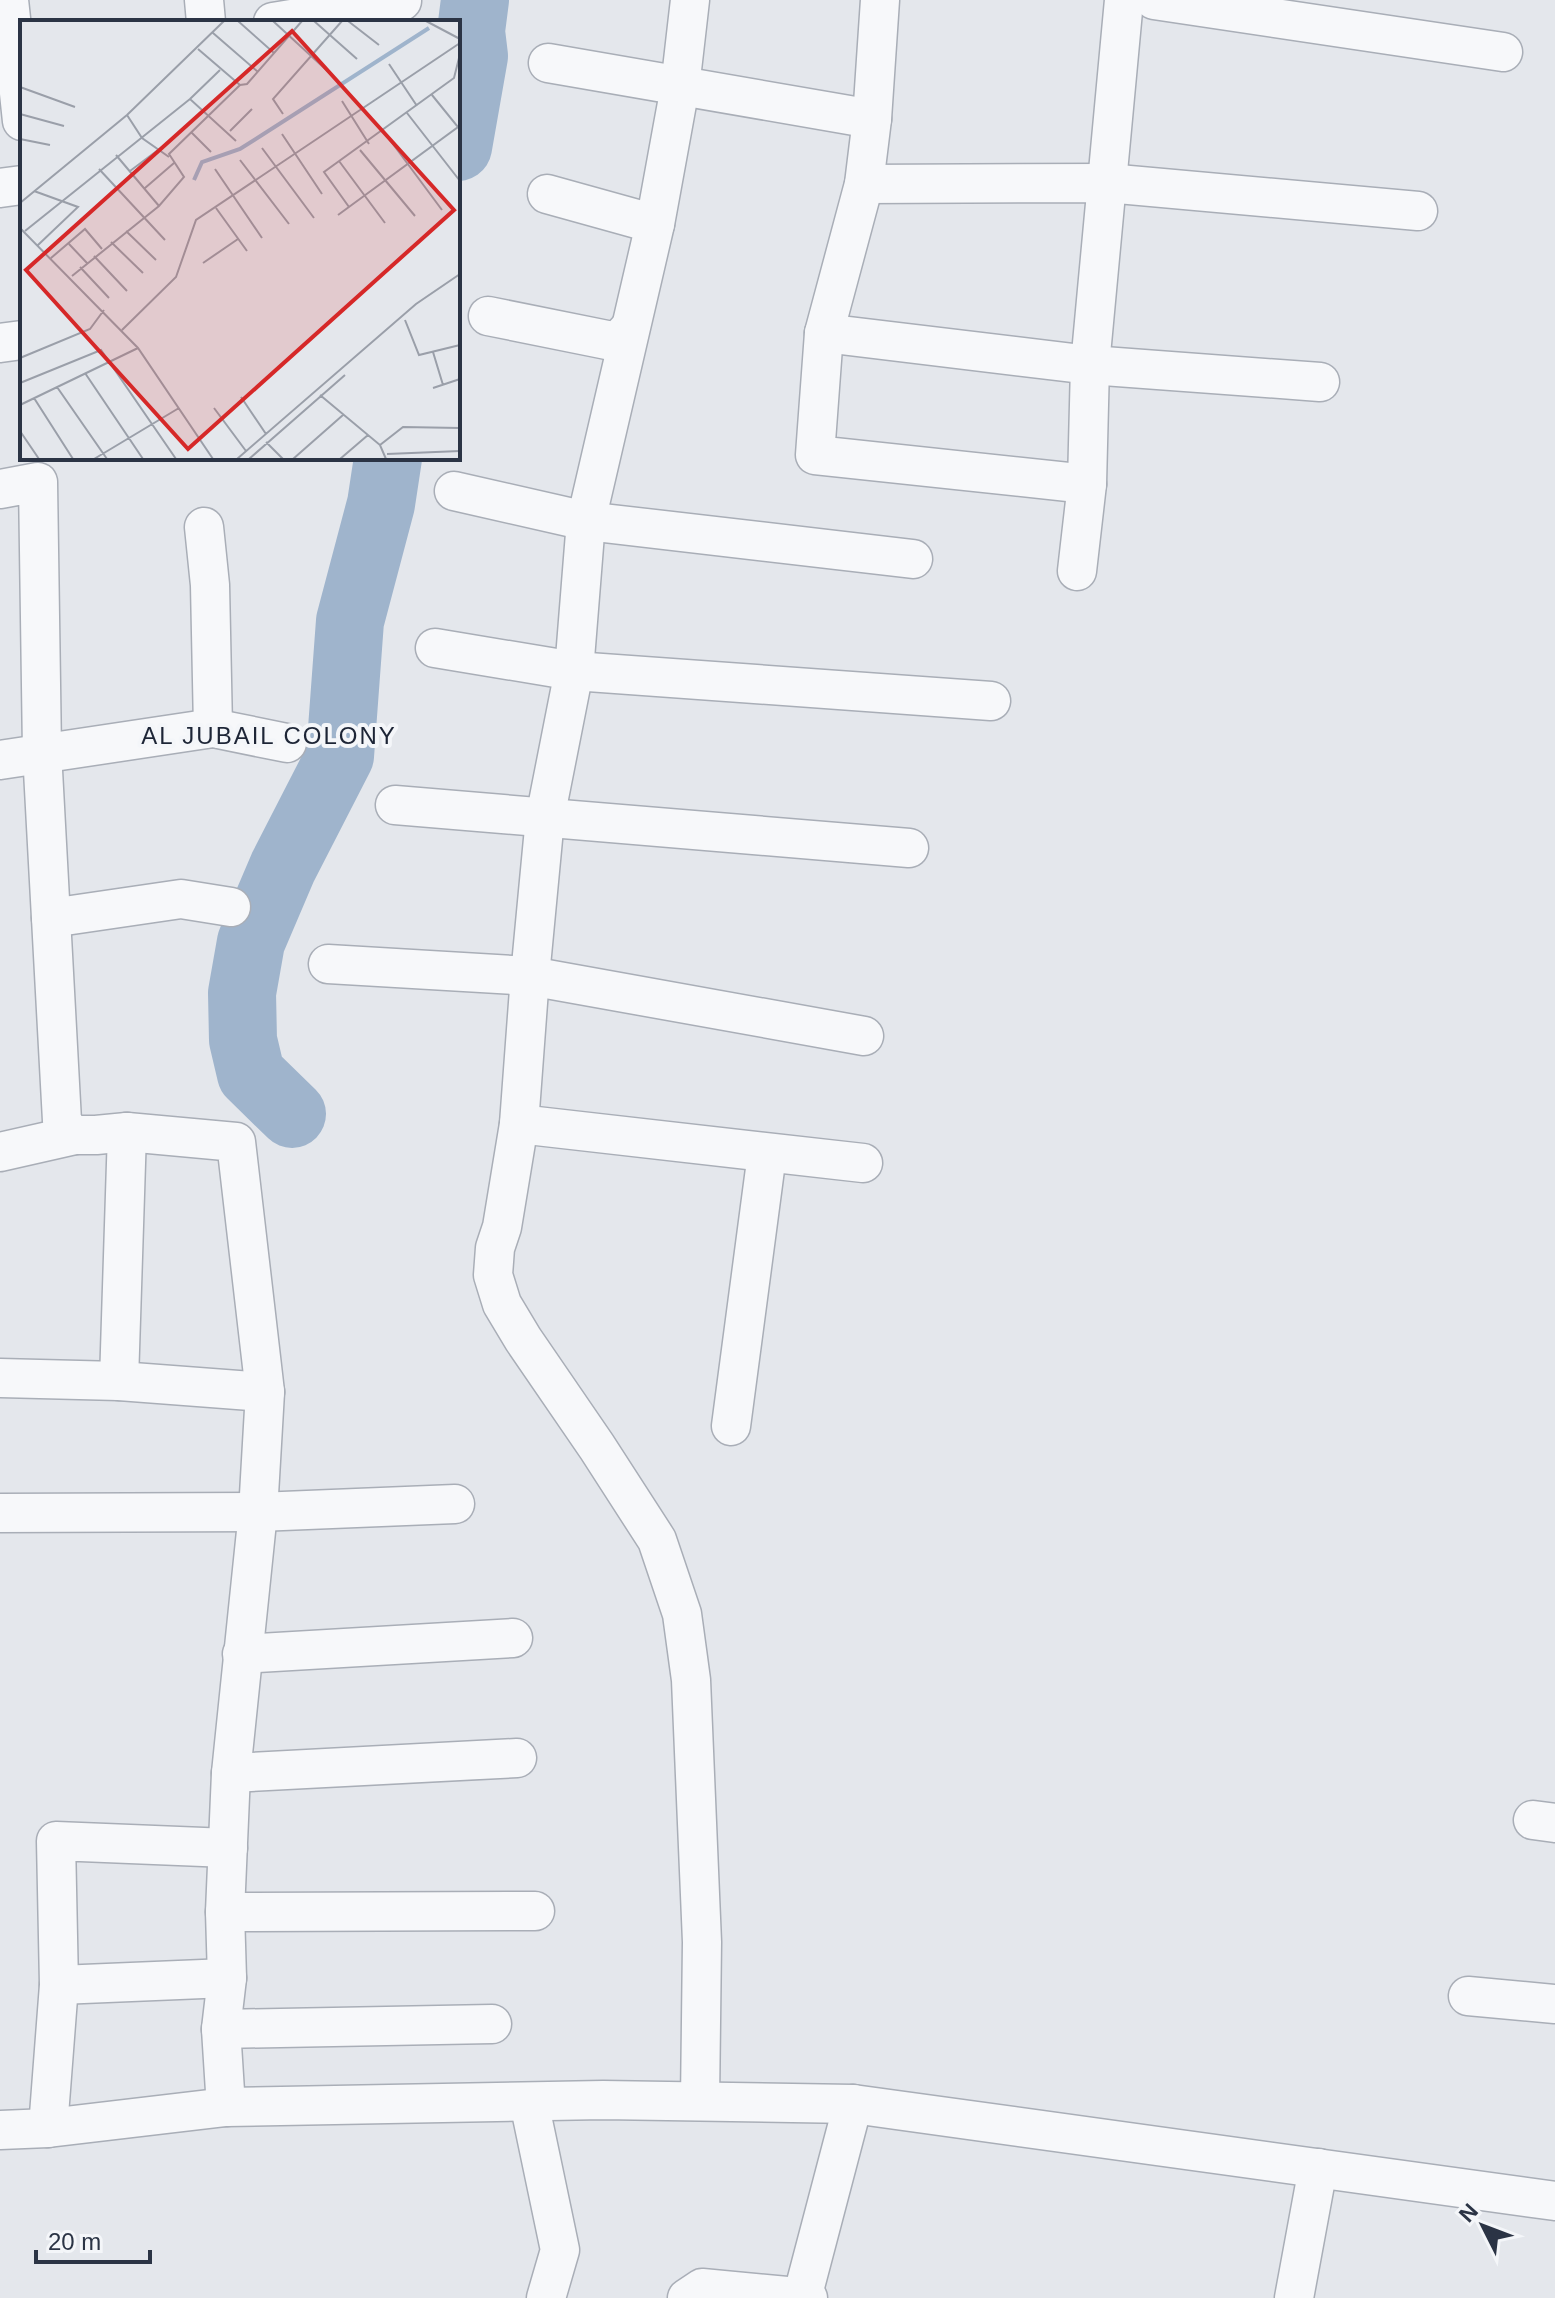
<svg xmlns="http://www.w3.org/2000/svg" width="1555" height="2298" font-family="Arial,sans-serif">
  <rect width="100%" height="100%" fill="#e4e7ec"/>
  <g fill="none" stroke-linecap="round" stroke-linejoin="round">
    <g stroke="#9fb4cc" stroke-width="68">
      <polyline points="458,147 474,56 471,31 475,0"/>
      <polyline points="292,1114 251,1074 243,1040 242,993 251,942 283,867 340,756 350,621 381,504 388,458"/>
    </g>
    <g stroke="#a9aeb7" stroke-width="41">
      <g id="minor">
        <polyline points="9,0 22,121"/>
        <polyline points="204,0 206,22"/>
        <polyline points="690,0 680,87 655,224 586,521 574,671 545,818 530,976 519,1124 502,1227 495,1248 493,1275 502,1304 523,1339 597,1447 657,1540 682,1614 691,1680 702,1942 700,2101"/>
        <polyline points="880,0 872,119 864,184 824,333 815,455 1087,484"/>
        <polyline points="1154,0 1503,52"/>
        <polyline points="273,22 402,1"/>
        <polyline points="548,63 872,119"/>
        <polyline points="864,184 1107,183 1418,211"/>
        <polyline points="0,188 22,185"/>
        <polyline points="547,194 655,224"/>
        <polyline points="488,316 617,342 630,328"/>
        <polyline points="824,333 1090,365 1320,382"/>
        <polyline points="0,343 22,340"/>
        <polyline points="0,489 38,482 42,752 62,1121 68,1130 75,1135 96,1135 127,1132 236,1142 265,1392 258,1512 231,1773 225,1912 227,1978 221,2029 226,2107"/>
        <polyline points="454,491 586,521 913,559"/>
        <polyline points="204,527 210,585 213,728"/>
        <polyline points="1077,571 1087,484 1090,365 1124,0"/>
        <polyline points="435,648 574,671 991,701"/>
        <polyline points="0,760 213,728 287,743"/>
        <polyline points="395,805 909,848"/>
        <polyline points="51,918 181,899 231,907"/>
        <polyline points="328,964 530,976 864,1036"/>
        <polyline points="519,1124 863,1163"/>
        <polyline points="0,1152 75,1135"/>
        <polyline points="0,1378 119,1381 265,1392"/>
        <polyline points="119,1381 127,1132"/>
        <polyline points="731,1426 767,1154"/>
        <polyline points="0,1513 258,1512 455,1504"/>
        <polyline points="242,1654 513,1638"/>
        <polyline points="231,1773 517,1758"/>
        <polyline points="1533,1820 1555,1823"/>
        <polyline points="225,1912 535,1911"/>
        <polyline points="59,1985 227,1978"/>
        <polyline points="1468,1996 1555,2004"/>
        <polyline points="221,2029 492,2024"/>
        <polyline points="529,2102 560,2250 546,2298"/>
        <polyline points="48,2128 59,1985 56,1841 228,1848"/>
        <polyline points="0,2130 48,2128 226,2107 603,2100 853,2104 1555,2201"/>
        <polyline points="687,2298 702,2288 808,2298"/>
        <polyline points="802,2298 853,2104"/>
        <polyline points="1294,2298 1318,2168"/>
      </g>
    </g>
    <use href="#minor" stroke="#f7f8fa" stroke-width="38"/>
  </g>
  <g text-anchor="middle" stroke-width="8" stroke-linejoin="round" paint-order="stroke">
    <g font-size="24" letter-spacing="2" fill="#1d2536" stroke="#f4f6f9">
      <text x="269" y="744">AL JUBAIL COLONY</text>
    </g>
  </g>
  <g transform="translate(20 20)">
    <rect width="440" height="440" fill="#e4e7ec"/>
    <path fill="none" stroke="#9fb4cc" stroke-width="4" d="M174 160 182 142 220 129 409 8"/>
    <path fill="none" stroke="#9a9fa9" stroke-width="2" d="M218 1 254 33M253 1 314 57M294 1 337 39M328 1 359 25M406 1 440 19M193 13 238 52M369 44 397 86M220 65 227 64 282 1M0 67 55 87M170 79 200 50M322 81 349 124M387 93 440 161M0 94 44 106M263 94 253 79 322 1M107 95 122 118 149 137M210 111 232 89M171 112 191 132M364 112 422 190M262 114 302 174M0 119 30 125M242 128 294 198M340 130 395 196M96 135 139 186M220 140 269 204M319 141 365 203M79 149 145 220M195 149 242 218M110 151 138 130M125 168 154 143M14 171 58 187 18 225M0 183 107 95 204 1M329 187 304 152 434 58 440 34M196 188 227 231M318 195 438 107 412 75M0 208 118 328 193 439M5 211 170 79 216 121M106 211 136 240M91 222 123 253M49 224 67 243M74 236 107 271M31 238 65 209 82 229M183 243 218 219M60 247 89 278M52 256 139 186 164 157 149 134 220 65 178 29M385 300 399 335 440 325M102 310 156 257 176 200 440 23M413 332 423 365M0 338 70 309 84 290M65 353 123 439M0 363 81 330 156 439M37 367 87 439M413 368 440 359M300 375 360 425 366 439M221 377 246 414M14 378 53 439M0 385 118 328M194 388 226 431M0 411 19 439M246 422 263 439M360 425 383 407 440 408M367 434 440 431M74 439 159 388M217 439 396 284 440 254M229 439 325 355M273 439 323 395M320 439 348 415"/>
    <path fill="#d62828" fill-opacity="0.15" stroke="#d62828" stroke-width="4" d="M272 11 434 190 168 429 6 250Z"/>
    <rect width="440" height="440" fill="none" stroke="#2b3445" stroke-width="4"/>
  </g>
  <g transform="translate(1483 2226) rotate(312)" stroke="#f4f6f9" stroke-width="6" paint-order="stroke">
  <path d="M0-6L14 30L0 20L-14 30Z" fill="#2b3445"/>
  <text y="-12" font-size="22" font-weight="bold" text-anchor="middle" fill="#2b3445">N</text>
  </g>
  <path d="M36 2250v12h114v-12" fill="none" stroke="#2b3445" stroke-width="4"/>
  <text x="48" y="2250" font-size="24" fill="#2b3445" stroke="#f4f6f9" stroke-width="6" paint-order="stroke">20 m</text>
</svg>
